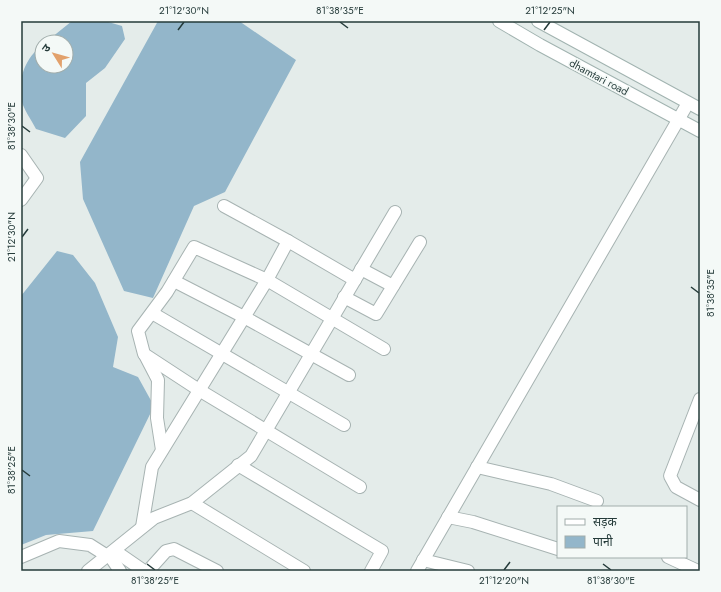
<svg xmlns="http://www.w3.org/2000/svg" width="721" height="592" font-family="Jost,'Noto Sans Devanagari',sans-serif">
  <rect width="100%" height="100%" fill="#e4ecea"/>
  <g fill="#93b6ca">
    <path d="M72 21H105L122 26 125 39 105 68 86 83V116L65 138 36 129C32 121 22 107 21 98 18 77 26 58 42 45V66H66V42H46Z"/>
    <polygon points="158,21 239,21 296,60 225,192 194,206 153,298 124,291 83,199 80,162"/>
    <polygon points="57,251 73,255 95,283 118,337 113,367 138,377 154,406 93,531 46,535 21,545 21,296"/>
  </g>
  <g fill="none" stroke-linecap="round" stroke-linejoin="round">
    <g stroke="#a7b3b2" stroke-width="14">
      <g id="minor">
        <polyline points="21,155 37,178 21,200"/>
        <polyline points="224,206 288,241"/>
        <polyline points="361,269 393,286"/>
        <polyline points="174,281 244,317 349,375"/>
        <polyline points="344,297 376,314 420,242"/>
        <polyline points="152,313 344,425"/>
        <polyline points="145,355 158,380 157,418 162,450"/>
        <polyline points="700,399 670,476 676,487 700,500"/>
        <polyline points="238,465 382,551 371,571"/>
        <polyline points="477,467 551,484 597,501"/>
        <polyline points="360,487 199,390 144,354 138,331 167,292 194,247 267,280 384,349"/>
        <polyline points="192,503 304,571"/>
        <polyline points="448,517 473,522 558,549"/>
        <polyline points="142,527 152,467 267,280 288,241 355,280"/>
        <polyline points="115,551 144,571"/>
        <polyline points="21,557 59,541 90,545 112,559 120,571"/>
        <polyline points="668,557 698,571"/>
        <polyline points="423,560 468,571"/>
        <polyline points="88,571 154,518 192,503 251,456 395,212"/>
        <polyline points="148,571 166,551 174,549 217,571"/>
        <polyline points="417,571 688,103"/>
      </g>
    </g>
    <g stroke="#a1b3b0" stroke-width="14">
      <g id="secondary">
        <polyline points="499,21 540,45 700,131"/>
        <polyline points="538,21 700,109"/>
      </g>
    </g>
    <use href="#minor" stroke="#fff" stroke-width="12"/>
    <use href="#secondary" stroke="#fff" stroke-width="12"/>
  </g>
  <path fill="none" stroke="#253b3a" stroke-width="1.5" d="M340 22 348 28M178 30 184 22M544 30 550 22M22 126 30 132M22 237 28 229M691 287 699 293M22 470 30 476M147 564 155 570M603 564 611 570M504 570 510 562"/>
  <g text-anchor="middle" stroke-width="3.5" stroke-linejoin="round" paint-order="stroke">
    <g font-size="11" fill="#253b3a" stroke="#f4f9f7">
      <text transform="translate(599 77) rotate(28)" y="4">dhamtari road</text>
    </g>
  </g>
  <rect width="721" height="592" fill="none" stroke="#f4f9f7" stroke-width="44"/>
  <rect x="557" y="506" width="130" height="52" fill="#f4f9f7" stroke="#a1adab"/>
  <rect x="565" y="519" width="20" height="6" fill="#ffffff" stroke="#a1adab"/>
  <text x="593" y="526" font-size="12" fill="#253b3a">सड़क</text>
  <rect x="565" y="536" width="20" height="12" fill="#93b6ca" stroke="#a1adab"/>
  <text x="593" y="546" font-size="12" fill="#253b3a">पानी</text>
  <g transform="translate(54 54) rotate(307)"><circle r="19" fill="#f4f9f7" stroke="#a1adab"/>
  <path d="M0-3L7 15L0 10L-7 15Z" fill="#e2a16c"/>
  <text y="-6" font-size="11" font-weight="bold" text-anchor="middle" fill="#253b3a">उ</text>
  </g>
  <rect x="22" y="22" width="677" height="548" fill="none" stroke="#253b3a" stroke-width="1.5"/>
  <g font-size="10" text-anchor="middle" fill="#253b3a">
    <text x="184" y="14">21°12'30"N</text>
    <text x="340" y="14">81°38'35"E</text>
    <text x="550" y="14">21°12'25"N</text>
    <text transform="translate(11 126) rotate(-90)" y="4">81°38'30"E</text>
    <text transform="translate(11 237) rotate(-90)" y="4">21°12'30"N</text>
    <text transform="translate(710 293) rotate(-90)" y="4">81°38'35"E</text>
    <text transform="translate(11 470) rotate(-90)" y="4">81°38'25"E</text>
    <text x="155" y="584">81°38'25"E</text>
    <text x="504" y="584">21°12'20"N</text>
    <text x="611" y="584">81°38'30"E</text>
  </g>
</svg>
